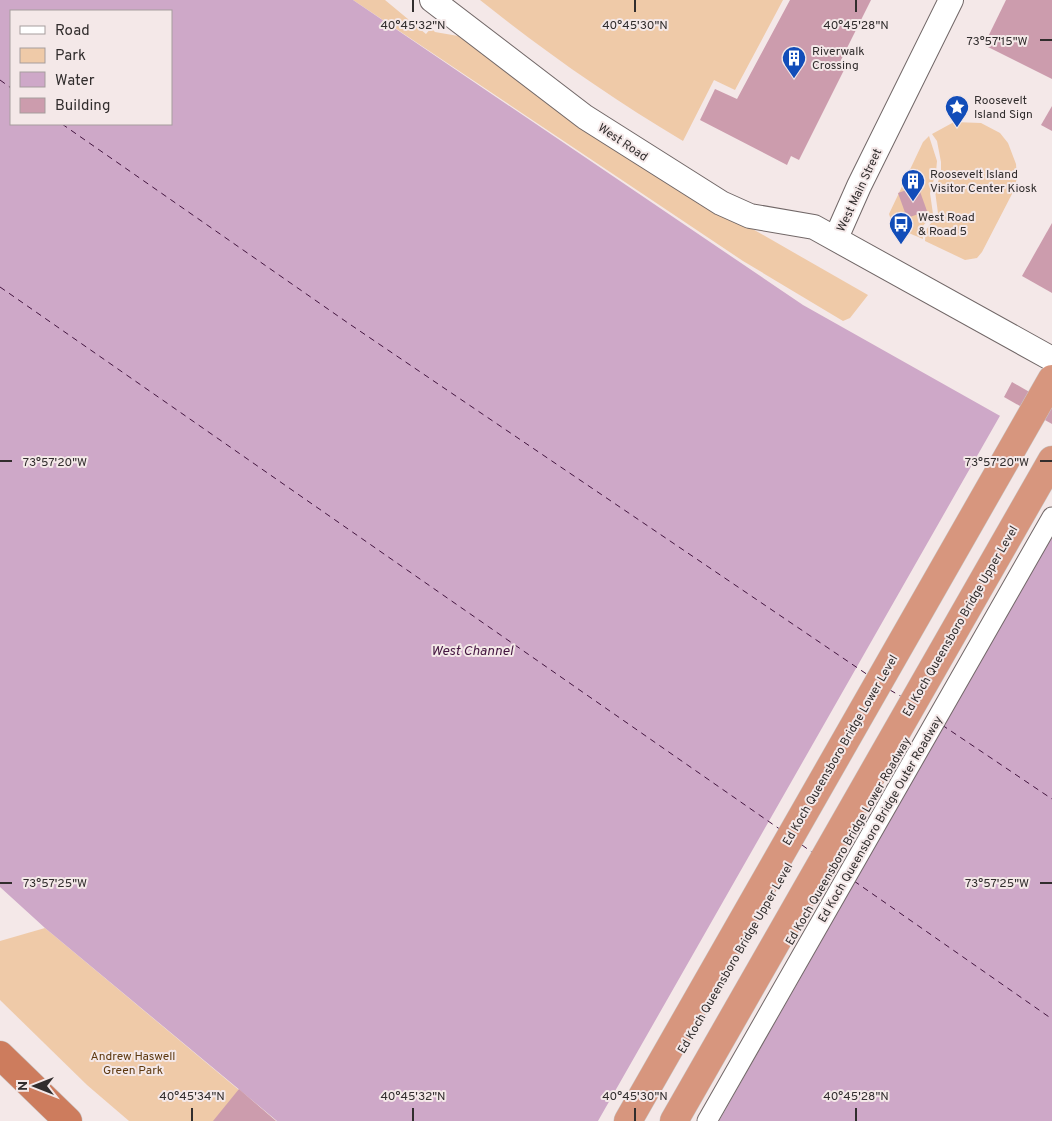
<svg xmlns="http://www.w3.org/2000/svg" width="1052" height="1121" font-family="Overpass,sans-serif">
  <rect width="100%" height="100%" fill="#f4e8e8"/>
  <g fill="#efcaa8">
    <polygon points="353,0 385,0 426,34 431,28 435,32 464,37 667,180 868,295 850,318 843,321 743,261"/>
    <path d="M480 0H783L735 90 714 80 683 141C611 98 545 52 480 0Z"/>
    <polygon points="954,122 981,123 1000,133 1008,143 1016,164 1017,178 1013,192 982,252 977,258 965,260 925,241 926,230 938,213 935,191 941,173 941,162 937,141 932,134"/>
    <path d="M929 136 937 161 936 172 930 193 933 214 922 227 923 239C910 233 893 229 889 214L923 142Z"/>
    <polygon points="45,928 276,1121 129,1121 87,1085 0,1000 0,941"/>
  </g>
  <path fill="#cea8c8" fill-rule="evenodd" d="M0 0H353L803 305 1052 445V1121H277L45 928 0 887ZM11 11H171V124H11Z"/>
  <polygon fill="#f4e8e8" points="986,405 1052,442 1052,535 719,1121 598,1121 1001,414"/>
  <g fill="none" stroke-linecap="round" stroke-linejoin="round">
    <g stroke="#441640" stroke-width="1" stroke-dasharray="6 5" stroke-linecap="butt">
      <polyline points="0,80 11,88"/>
      <polyline points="62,124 348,323 868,675"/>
      <polyline points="0,287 781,830"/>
      <polyline points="890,690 902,697"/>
      <polyline points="942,725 1052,799"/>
      <polyline points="802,845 813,853"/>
      <polyline points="854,881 1052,1019"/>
    </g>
  </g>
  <g fill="#cc9cad">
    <polygon points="790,0 871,0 838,66 844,70 799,160 791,156 787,165 700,120 715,89 737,99"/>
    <polygon points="1006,0 1052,0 1052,79 984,45"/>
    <polygon points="1052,106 1052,131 1041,125"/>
    <polygon points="918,186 927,211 907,218 898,193"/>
    <polygon points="1052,223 1052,293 1022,276"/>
    <polygon points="1012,382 1052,405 1052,424 1004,397"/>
    <polygon points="239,1089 276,1121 213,1121"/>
  </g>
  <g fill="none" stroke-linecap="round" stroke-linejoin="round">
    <g stroke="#716767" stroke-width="21">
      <polyline id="pedestrian" points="707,1121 1052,517"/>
    </g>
    <g stroke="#716767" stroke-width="26">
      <g id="minor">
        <polyline points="432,0 585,117 721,203 750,216 814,227 1052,359"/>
        <polyline points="836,238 859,186 951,0"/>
      </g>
    </g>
    <g stroke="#c9c8c8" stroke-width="29">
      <g id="trunk">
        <polyline points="628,1121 1052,379"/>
        <polyline points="674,1121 1052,460"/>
      </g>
    </g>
    <g stroke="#c9c8c8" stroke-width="29">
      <polyline id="motorway" points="0,1055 68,1121"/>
    </g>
    <use href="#pedestrian" stroke="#fff" stroke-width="19"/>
    <use href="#minor" stroke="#fff" stroke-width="24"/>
    <use href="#trunk" stroke="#d7967e" stroke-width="28"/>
    <use href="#motorway" stroke="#cd7c5d" stroke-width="28"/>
  </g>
  <path fill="none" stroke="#312d2d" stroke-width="2" d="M413 0V12M635 0V12M856 0V12M1040 40H1052M0 461H12M1040 461H1052M0 883H12M1040 883H1052M192 1108V1121M413 1108V1121M635 1108V1121M856 1108V1121"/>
  <defs>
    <g id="building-pin" transform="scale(1.25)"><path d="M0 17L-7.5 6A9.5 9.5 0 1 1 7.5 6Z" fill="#124db9" stroke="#f4e8e8"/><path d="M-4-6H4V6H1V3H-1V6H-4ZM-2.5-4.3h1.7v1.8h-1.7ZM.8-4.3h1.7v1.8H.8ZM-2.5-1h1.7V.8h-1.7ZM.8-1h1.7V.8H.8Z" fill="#fff"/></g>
    <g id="sight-pin" transform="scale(1.25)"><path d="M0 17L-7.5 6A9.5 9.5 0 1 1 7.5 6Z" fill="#124db9" stroke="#f4e8e8"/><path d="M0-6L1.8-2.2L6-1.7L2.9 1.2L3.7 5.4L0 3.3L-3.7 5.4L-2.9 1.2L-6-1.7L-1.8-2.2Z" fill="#fff"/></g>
    <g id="bus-pin" transform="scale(1.25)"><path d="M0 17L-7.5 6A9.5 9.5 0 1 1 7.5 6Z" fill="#124db9" stroke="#f4e8e8"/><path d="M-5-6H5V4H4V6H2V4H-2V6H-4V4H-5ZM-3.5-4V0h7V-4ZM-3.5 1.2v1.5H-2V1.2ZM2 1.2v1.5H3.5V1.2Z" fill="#fff"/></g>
  </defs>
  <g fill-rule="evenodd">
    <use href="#building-pin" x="794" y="58"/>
    <use href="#sight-pin" x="957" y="107"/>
    <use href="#building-pin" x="913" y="181"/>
    <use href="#bus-pin" x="901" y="224"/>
  </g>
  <g text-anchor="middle" stroke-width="4" stroke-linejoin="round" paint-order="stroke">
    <g font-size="12" fill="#312d2d" stroke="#f4e8e8" text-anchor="start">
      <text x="812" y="55">Riverwalk<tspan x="812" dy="14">Crossing</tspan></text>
      <text x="974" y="104">Roosevelt<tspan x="974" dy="14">Island Sign</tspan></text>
      <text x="930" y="178">Roosevelt Island<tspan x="930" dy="14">Visitor Center Kiosk</tspan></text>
      <text x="918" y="221">West Road<tspan x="918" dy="14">&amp; Road 5</tspan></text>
    </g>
    <g font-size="12" fill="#312d2d" stroke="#f4e8e8">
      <text transform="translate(623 142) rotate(34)" y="4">West Road</text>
      <text transform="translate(859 190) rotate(-65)" y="4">West Main Street</text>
      <text transform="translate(960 621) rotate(-60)" y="4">Ed Koch Queensboro Bridge Upper Level</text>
      <text transform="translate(840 750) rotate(-60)" y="4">Ed Koch Queensboro Bridge Lower Level</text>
      <text transform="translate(880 819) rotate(-60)" y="4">Ed Koch Queensboro Bridge Outer Roadway</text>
      <text transform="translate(848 841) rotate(-60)" y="4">Ed Koch Queensboro Bridge Lower Roadway</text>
      <text transform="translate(735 958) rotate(-60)" y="4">Ed Koch Queensboro Bridge Upper Level</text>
    </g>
    <g font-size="12" fill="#5d3910" stroke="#f4e8e8">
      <text x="133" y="1060">Andrew Haswell<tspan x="133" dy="14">Green Park</tspan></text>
    </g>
    <g font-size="14" font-style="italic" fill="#441640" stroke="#f4e8e8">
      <text x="472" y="655">West Channel</text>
    </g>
  </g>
  <g font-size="12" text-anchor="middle" fill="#312d2d" stroke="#f4e8e8" stroke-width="4" stroke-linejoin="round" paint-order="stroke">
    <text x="413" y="29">40°45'32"N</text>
    <text x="635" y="29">40°45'30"N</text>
    <text x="856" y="29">40°45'28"N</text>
    <text x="997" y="45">73°57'15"W</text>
    <text x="997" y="466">73°57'20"W</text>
    <text x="55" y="466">73°57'20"W</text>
    <text x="997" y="887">73°57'25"W</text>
    <text x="55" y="887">73°57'25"W</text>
    <text x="192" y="1100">40°45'34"N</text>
    <text x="413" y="1100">40°45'32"N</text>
    <text x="635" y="1100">40°45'30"N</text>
    <text x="856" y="1100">40°45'28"N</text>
  </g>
  <rect x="10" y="10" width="162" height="115" fill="#f4e8e8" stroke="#a69d9d"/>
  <rect x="20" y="26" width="25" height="8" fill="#ffffff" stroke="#a69d9d"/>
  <text x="55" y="35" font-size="15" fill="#312d2d">Road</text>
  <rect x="20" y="48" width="25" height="15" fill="#efcaa8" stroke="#a69d9d"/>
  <text x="55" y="60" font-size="15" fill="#312d2d">Park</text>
  <rect x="20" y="72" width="25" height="15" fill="#cea8c8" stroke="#a69d9d"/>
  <text x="55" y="85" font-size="15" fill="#312d2d">Water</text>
  <rect x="20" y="98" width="25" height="15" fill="#cc9cad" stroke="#a69d9d"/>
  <text x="55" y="110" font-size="15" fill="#312d2d">Building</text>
  <g transform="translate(35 1086) rotate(270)" stroke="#f4e8e8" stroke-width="4" paint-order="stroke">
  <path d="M0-4L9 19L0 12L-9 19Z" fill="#312d2d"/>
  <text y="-8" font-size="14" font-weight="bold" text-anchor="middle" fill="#312d2d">N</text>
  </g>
</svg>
